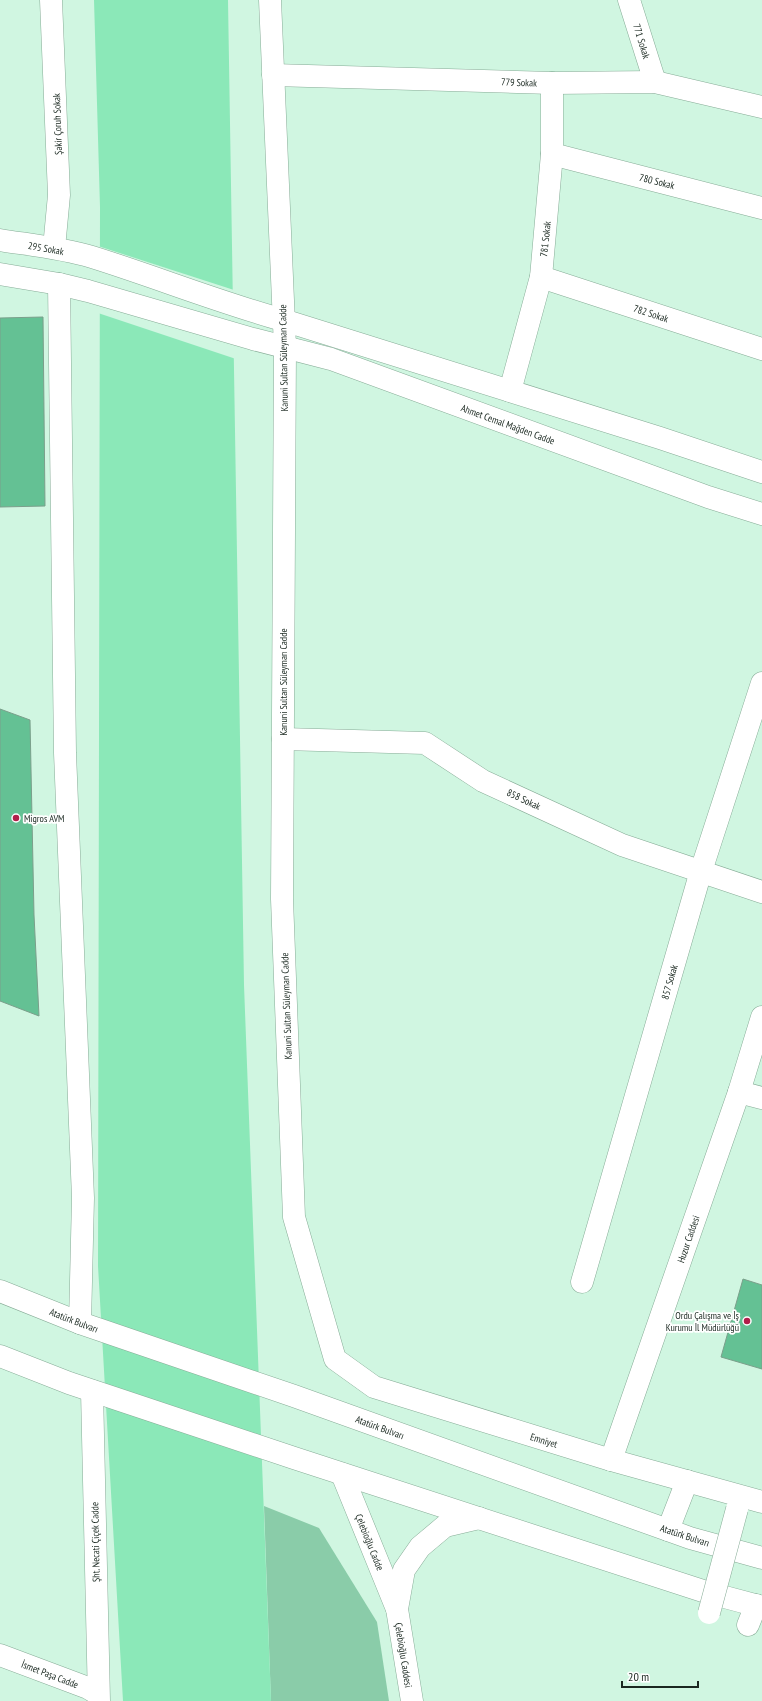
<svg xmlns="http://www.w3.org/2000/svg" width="762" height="1701" font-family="'PT Sans Narrow',sans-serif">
  <rect width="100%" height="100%" fill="#d0f6e1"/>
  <polygon fill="#8acca9" points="264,1506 319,1528 377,1622 389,1701 271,1701"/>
  <polygon fill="#8be8b8" points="94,0 228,0 244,985 271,1701 123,1701 98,1266 100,207"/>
  <polygon fill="#d0f6e1" points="98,246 234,290 236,359 98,313"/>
  <g fill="#64c194" stroke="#7b9f8b">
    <polygon points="43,317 45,506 0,507 0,318"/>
    <polygon points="0,709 30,720 34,915 39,1016 0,1001"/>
    <polygon points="743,1279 762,1285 762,1369 721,1357"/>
  </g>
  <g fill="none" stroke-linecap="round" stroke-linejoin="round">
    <g stroke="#87ac97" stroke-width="23">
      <g id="minor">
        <polyline points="51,0 59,195 54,248"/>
        <polyline points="270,0 285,347 282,899 294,1217 335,1359 374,1387 611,1460 762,1502"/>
        <polyline points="629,0 655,82"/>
        <polyline points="273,75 552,83 655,82 762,107"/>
        <polyline points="552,154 762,208"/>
        <polyline points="541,277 762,349"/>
        <polyline points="59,284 65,753 83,1198 80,1323"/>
        <polyline points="510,391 541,277 552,154 552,83"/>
        <polyline points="283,739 425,743 483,781 622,845 762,892"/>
        <polyline points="739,1092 762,1098"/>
        <polyline points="582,1282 701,871 762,683"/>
        <polyline points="92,1391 99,1701"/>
        <polyline points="611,1460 739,1092 762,1017"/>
        <polyline points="668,1530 687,1481"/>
        <polyline points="748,1625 756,1605"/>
        <polyline points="0,1655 88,1688 98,1694"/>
      </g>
    </g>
    <g stroke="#87ac97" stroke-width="23">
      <g id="major">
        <path d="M0 240C31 245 62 248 92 257 156 277 218 302 283 320L660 438 762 472"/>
        <polyline points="0,274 59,284 88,291 253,339 331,359 708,497 762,514"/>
        <polyline points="342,1474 397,1609 412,1701"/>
        <polyline points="397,1609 404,1570 420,1547 445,1526 479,1518"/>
      </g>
    </g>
    <g stroke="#87ac97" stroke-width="23">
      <g id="highway">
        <polyline points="0,1291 80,1323 294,1396 690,1538 762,1558"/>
        <polyline points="0,1356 69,1383 294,1458 706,1592 762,1607"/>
      </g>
    </g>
    <use href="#minor" stroke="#fff" stroke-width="22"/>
    <use href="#major" stroke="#fff" stroke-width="22"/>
    <use href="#highway" stroke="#fff" stroke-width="22"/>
    <g stroke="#87ac97" stroke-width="23" stroke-linecap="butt">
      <polyline id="minor-bridge" points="709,1613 737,1509"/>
    </g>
    <use href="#minor-bridge" stroke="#fff" stroke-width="22"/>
  </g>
  <g fill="#b11f4a" stroke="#fff" stroke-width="1.5">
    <circle cx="16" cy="818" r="4"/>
    <circle cx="747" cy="1321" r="4"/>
  </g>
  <g text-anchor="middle" stroke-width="3.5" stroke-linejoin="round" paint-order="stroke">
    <g font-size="10" fill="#1a2820" stroke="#fff">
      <text transform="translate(642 41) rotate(73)" y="4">771 Sokak</text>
      <text transform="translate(519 82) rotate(2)" y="4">779 Sokak</text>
      <text transform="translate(57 124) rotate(-92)" y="4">Şakir Çoruh Sokak</text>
      <text transform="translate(657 181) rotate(14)" y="4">780 Sokak</text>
      <text transform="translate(545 239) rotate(-84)" y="4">781 Sokak</text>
      <text transform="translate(46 248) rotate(10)" y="4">295 Sokak</text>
      <text transform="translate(651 313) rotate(18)" y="4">782 Sokak</text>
      <text transform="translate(283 358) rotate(-91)" y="4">Kanuni Sultan Süleyman Cadde</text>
      <text transform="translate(508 424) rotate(20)" y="4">Ahmet Cemal Mağden Cadde</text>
      <text transform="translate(283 682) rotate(-90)" y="4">Kanuni Sultan Süleyman Cadde</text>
      <text transform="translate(524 799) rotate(25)" y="4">858 Sokak</text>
      <text transform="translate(669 982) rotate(-74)" y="4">857 Sokak</text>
      <text transform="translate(286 1006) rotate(-92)" y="4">Kanuni Sultan Süleyman Cadde</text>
      <text transform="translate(688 1239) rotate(-71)" y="4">Huzur Caddesi</text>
      <text transform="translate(74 1320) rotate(21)" y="4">Atatürk Bulvarı</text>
      <text transform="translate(380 1427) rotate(20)" y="4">Atatürk Bulvarı</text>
      <text transform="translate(544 1440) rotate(17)" y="4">Emniyet</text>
      <text transform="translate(685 1535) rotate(18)" y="4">Atatürk Bulvarı</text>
      <text transform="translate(95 1542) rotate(-91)" y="4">Şht. Necati Çiçek Cadde</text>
      <text transform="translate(370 1542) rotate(68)" y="4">Çelebioğlu Cadde</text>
      <text transform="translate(404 1655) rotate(81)" y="4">Çelebioğlu Caddesi</text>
      <text transform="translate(50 1674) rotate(21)" y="4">İsmet Paşa Cadde</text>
    </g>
    <g font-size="10" fill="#1a2820" stroke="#fff" text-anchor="start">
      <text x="24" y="822">Migros AVM</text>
      <text x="739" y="1319" text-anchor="end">Ordu Çalışma ve İş<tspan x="739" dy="12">Kurumu İl Müdürlüğü</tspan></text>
    </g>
  </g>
  <path d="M622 1681v6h76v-6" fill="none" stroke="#1a2820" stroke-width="2"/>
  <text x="628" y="1681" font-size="12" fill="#1a2820" stroke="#ffffff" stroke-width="3" paint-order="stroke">20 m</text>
</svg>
